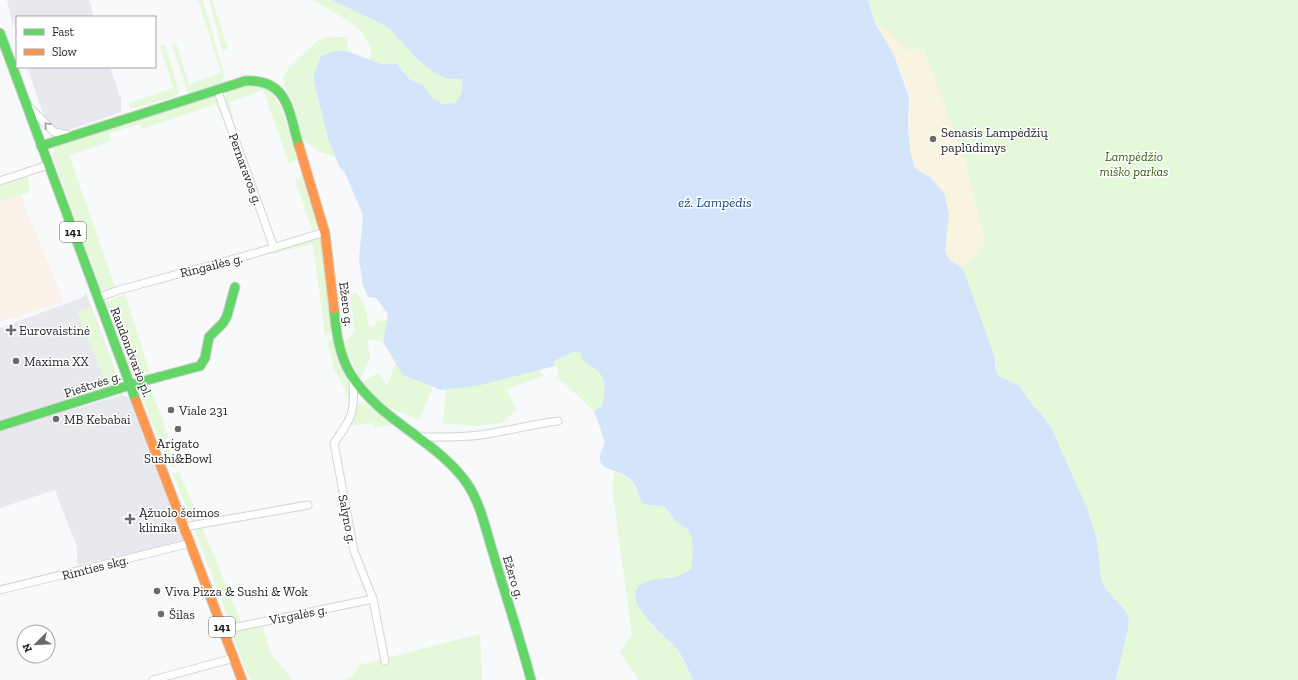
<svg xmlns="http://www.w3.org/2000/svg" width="1298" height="680" font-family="'Zilla Slab',serif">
  <rect width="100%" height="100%" fill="#f8f9fa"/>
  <g fill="#e7e9ee">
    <polygon points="7,0 89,0 94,17 17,17 17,29 12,23"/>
    <polygon points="27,67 110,67 121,99 121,112 66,131 58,131 45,119"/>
    <polygon points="86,293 119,381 118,384 0,423 0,328 83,297"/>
    <polygon points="121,395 128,397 185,543 77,565 77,547 55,490 0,508 0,431"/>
  </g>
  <polygon fill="#faf1e8" points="20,195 64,302 0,322 0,201"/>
  <g fill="#e5f8da">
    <polygon points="198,0 203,0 224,74 222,83 189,93 186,89 172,45 176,43 189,84 221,73"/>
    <polygon points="209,0 212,0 228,49 222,50"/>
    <path d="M313 0H332L388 27 417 59 447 79H461C464 90 462 94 455 103L443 104 432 98 423 85 409 79 397 64H381L370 60C370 56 371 51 370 47 365 25 330 11 313 0Z"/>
    <polygon points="868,0 1298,0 1298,680 1116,680 1119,672 1123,608 1105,588 1101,579 1097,540 1087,508 1052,429 1042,415 1030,402 1020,386 999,376 995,368 995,358 963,268 985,242 966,165 924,49 906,50 896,38 875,23"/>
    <polygon points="332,37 348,37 347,51 336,51 313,77 328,139 336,157 317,151 302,137 292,100 284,85 283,79 288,69 316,42 323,38"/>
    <polygon points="165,45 179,90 177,96 131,109 128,103 173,88 160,46"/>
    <path d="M245 85C250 86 258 84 263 86 281 92 292 143 297 160L289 164 263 90 229 102 233 117 231 118 225 100 226 91Z"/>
    <polygon points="214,95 219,99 229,127 227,128 216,104 142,129 140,124 109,133 111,141 69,155 114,284 113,289 103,290 100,287 53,157 54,149 58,146"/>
    <polygon points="28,176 30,192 0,201 0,185"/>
    <polygon points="302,176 317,225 313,232 295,179"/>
    <polygon points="318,238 321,239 332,332 325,335 313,244 258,257"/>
    <path d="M356 293C365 302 367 313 368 325L374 327 377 321 387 320 383 341 367 339 370 359 360 379 346 349 345 341 355 332 351 299V295Z"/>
    <polygon points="125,294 150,373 134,378 106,302"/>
    <polygon points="87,308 91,308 119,381 118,384 64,401 64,399 99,385 97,379 103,377 77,311"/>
    <polygon points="327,339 333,339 337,358 350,387 351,402 348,403 348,397 336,371 334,371"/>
    <path d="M573 352 581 353 582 360C605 374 608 379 602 406L594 411 563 382 556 378 559 371 553 361Z"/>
    <polygon points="396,363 403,375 433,387 419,420 383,405 364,383 366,380 378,373 387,385"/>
    <polygon points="539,369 543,376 506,390 517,409 502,423 475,426 443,423 446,389 477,386"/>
    <polygon points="149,382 169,438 165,439 176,467 169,466 138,387"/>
    <polygon points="362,403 365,403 393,425 374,427 373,423 349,426 359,404"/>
    <polygon points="615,471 631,480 643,504 665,507 675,521 688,529 692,539 693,552 691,569 680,576 649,581 648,622 676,648 693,680 639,680 620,652 632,635 612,487"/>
    <polygon points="179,472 241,621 231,625 174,476 173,474"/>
    <polygon points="262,624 270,652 293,680 250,680 232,634 239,629"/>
    <polygon points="480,634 482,680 345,680 353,675 359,665"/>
  </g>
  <path fill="#f8f4df" d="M875 23 896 38 906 50 924 49 966 165 985 242 963 268 950 260 945 252V246L948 228 930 177C926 175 920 173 917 170 901 154 914 113 909 95 902 68 889 46 875 23Z"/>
  <path fill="#d4e5fb" d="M332 0H868L875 23 894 55 909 97 908 128 910 150 914 166 918 171 930 177 944 193 949 213 945 252 950 260 963 268 995 358V368L999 376 1020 386 1030 402 1042 415 1052 429 1087 508 1097 540 1101 579 1105 588 1123 608 1128 616 1129 624 1116 680H693C688 670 683 656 675 647 667 638 617 598 642 584 652 578 664 579 675 577 681 576 686 572 691 569L693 552 692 539 688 529 675 521 665 507 643 504C639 497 636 484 630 479 611 465 590 473 605 442L594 411 602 406C608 379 605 374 582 360L581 353 573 352 554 361 555 366 477 386 441 390 403 375 383 342 388 314 376 298 368 297 363 285 359 259 363 215 345 173 339 166 328 139 313 77 321 56 336 51H347L381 64H397L409 79 423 85 432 98 443 104 455 103C462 94 464 89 461 79H447L435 73 417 59 388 27Z"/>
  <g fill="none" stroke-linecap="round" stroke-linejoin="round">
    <g stroke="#d3d4d5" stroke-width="9">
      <g id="street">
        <polyline points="217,89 274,248"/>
        <polyline points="30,108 54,132 69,135"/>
        <polyline points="0,181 48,165"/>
        <polyline points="97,298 119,290 256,253 325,232"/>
        <path d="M353 380C355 411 353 417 334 443L354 551 373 599 385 661"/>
        <path d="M419 437C442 437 465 438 487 434 511 430 534 424 558 421"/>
        <polyline points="184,527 308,505"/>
        <polyline points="0,590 191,543"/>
        <polyline points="223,630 373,599"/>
        <polyline points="153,680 234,658"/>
      </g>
    </g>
    <g stroke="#d3d4d5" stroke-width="11">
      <g id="fast">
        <polyline points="0,33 136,401"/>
        <path d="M41 146 245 81C289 78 289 114 299 146"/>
        <path d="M334 309C336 331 339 354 350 373 378 420 435 439 466 482 481 503 486 531 494 556 506 597 520 638 531 680"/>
        <polyline points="0,426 140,382 200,366 205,358 209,337 223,323 227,316 235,287"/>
      </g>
    </g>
    <g stroke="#d3d4d5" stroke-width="11">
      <g id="slow">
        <polyline points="299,146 325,233 334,309"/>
        <polyline points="136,401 242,680"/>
      </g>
    </g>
    <use href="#street" stroke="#fefefe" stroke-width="7"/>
    <use href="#fast" stroke="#63d668" stroke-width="9"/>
    <use href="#slow" stroke="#ff974d" stroke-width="9"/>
  </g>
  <defs><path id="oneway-chevron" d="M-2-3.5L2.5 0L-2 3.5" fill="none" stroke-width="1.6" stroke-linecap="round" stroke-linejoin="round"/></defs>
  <use stroke="#9a9a9a" href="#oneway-chevron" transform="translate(47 125) rotate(-135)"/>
  <g fill="#6b6b6c" stroke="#fff" stroke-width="1.5">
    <circle cx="933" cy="139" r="4"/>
    <path d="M9 324h4v4h4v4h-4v4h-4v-4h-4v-4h4z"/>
    <circle cx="16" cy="361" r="4"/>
    <circle cx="171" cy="410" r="4"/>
    <circle cx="56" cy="419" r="4"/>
    <circle cx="178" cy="429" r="4"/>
    <path d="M128 513h4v4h4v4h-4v4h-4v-4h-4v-4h4z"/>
    <circle cx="157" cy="591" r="4"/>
    <circle cx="161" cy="614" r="4"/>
  </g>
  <g text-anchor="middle" stroke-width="3" stroke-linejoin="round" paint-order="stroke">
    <g fill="#fff" stroke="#626263" stroke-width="1">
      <rect x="60" y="222" width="26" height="20" rx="3"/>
      <rect x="209" y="617" width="26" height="20" rx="3"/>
    </g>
    <g font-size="12" font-weight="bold" fill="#1f1f20">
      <text x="73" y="236">141</text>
      <text x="222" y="631">141</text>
    </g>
    <g font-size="13" fill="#1f1f20" stroke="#fff" text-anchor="start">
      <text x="941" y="137">Senasis Lampėdžių<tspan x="941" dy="15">paplūdimys</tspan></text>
      <text x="19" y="335">Eurovaistinė</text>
      <text x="24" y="366">Maxima XX</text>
      <text x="179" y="415">Viale 231</text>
      <text x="64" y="424">MB Kebabai</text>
      <text x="178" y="448" text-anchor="middle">Arigato<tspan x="178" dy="15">Sushi&amp;Bowl</tspan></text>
      <text x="139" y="517">Ąžuolo šeimos<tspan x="139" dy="15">klinika</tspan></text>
      <text x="165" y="596">Viva Pizza &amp; Sushi &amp; Wok</text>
      <text x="169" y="619">Šilas</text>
    </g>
    <g font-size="13" font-style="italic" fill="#365c0f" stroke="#fff">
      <text x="1134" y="161">Lampėdžio<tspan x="1134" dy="15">miško parkas</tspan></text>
    </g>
    <g font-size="13" fill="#1f1f20" stroke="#fff">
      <text transform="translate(246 169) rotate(70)" y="5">Pernaravos g.</text>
      <text transform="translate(211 265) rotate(-14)" y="5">Ringailės g.</text>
      <text transform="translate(347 304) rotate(83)" y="5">Ežero g.</text>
      <text transform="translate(132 352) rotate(69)" y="5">Raudondvario pl.</text>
      <text transform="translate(92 384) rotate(-18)" y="5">Pieštvės g.</text>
      <text transform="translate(348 519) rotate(79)" y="5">Salyno g.</text>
      <text transform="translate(95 567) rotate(-14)" y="5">Rimties skg.</text>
      <text transform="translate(514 577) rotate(73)" y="5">Ežero g.</text>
      <text transform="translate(298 614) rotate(-11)" y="5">Virgalės g.</text>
    </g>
    <g font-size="14" font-style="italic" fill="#144983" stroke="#fff">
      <text x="715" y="207">ež. Lampėdis</text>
    </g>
  </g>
  <rect x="16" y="16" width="140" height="52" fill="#ffffff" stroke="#a5a5a6"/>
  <rect x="24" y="29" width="20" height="6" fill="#63d668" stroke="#a5a5a6"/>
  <text x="52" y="36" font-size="12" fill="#1f1f20">Fast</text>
  <rect x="24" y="49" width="20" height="6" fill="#ff974d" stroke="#a5a5a6"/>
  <text x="52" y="56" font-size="12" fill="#1f1f20">Slow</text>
  <g transform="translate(36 644) rotate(246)"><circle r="19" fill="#ffffff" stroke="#a5a5a6"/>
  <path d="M0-3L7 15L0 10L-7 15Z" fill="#6b6b6c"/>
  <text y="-6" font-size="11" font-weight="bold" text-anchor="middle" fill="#1f1f20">N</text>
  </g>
</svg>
